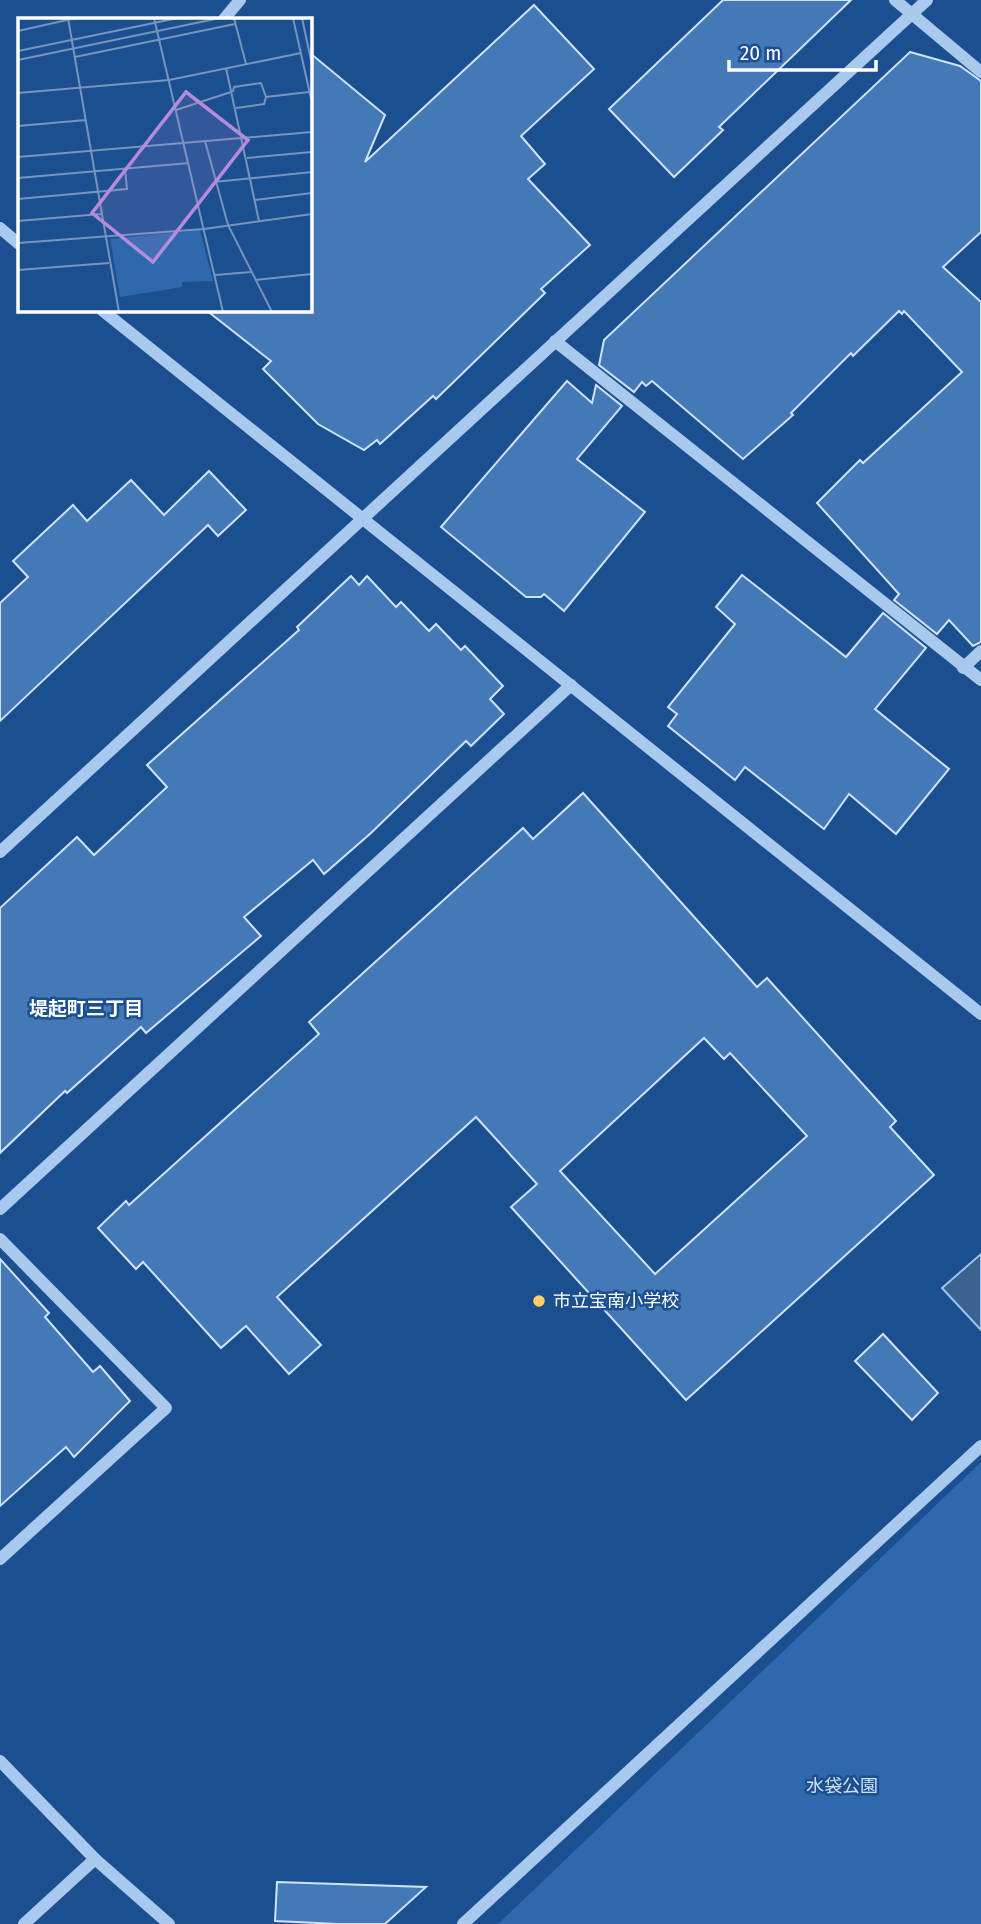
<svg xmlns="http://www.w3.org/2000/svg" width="981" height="1924" font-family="'Fira Sans Condensed','Noto Sans JP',sans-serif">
  <rect width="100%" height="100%" fill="#1b4f8f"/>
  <polygon fill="#2e69ad" points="981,1462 981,1924 498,1924"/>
  <polygon fill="#3c6290" stroke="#9cc4f0" stroke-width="2" points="981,1254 981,1330 942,1288"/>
  <g fill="#4478b7" stroke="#cfe3fa" stroke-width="2" fill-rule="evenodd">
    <polygon points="723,0 851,0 719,127 723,130 674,177 609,109"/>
    <polygon points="534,5 594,69 521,136 545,164 528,179 590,245 541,289 545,293 436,399 433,396 380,444 377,440 364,450 318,424 263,369 271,361 206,310 310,310 310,53 385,115 365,162"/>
    <polygon points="910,52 960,66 981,81 981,232 943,267 981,302 981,642 973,646 949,620 937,634 894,600 899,594 817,503 860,460 863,463 962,372 904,311 902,314 899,311 853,356 851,353 791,413 793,415 743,459 652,381 646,386 642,382 634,392 599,365 604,340"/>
    <polygon points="567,381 592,403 596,385 622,406 577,459 645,512 564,611 544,594 541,597 526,597 441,527"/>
    <polygon points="209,471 246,510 218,536 208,525 0,721 0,603 28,577 13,561 73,505 87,521 131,480 164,515"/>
    <polygon points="742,575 846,657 883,613 926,648 875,709 949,769 896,834 849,794 824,829 745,767 735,780 668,726 677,714 668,707 735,624 716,607"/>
    <polygon points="351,576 359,585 367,576 396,607 401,602 429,631 436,624 461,650 465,646 503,686 490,699 504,714 471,746 466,741 371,833 324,874 313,860 244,917 261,936 146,1033 141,1027 67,1093 65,1091 0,1153 0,908 77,837 94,855 167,787 147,765 299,630 297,627"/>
    <path d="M583 793 757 987 767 978 896 1121 890 1127 934 1175 686 1400 511 1207 537 1184 476 1117 277 1297 321 1345 289 1374 246 1326 221 1348 143 1262 136 1269 98 1228 126 1201 129 1205 319 1034 309 1022 523 828 533 839ZM704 1038 724 1059 730 1053 807 1136 655 1274 560 1171Z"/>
    <polygon points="0,1259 49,1313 45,1317 93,1372 100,1366 130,1401 74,1457 66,1447 0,1506"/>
    <polygon points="883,1334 938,1393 912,1420 855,1361"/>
    <polygon points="277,1882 426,1887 385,1924 338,1924 275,1921"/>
  </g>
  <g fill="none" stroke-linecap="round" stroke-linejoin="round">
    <g stroke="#a9c9ee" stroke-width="12">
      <polyline points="895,0 981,72"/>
      <polyline points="224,19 240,0"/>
      <polyline points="0,228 19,244"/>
      <polyline points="102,310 981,1014"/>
      <polyline points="555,341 981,680"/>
      <polyline points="963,668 981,651"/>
      <polyline points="0,852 927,0"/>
      <polyline points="0,1209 571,685"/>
      <polyline points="0,1239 166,1408 0,1559"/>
      <polyline points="0,1761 95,1859 169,1924"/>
      <polyline points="24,1924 95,1859"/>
      <polyline points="463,1924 981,1446"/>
    </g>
  </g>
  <circle fill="#ffd166" stroke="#1b4f8f" stroke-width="2.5" cx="539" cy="1301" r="7"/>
  <g text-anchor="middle" stroke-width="5" stroke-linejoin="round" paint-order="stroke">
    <g font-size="18" fill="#fff" stroke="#1b4f8f" text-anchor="start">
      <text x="553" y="1307">市立宝南小学校</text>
    </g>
    <g font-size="18" fill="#cfe3fa" stroke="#1b4f8f">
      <text x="842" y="1792">水袋公園</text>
    </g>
    <g font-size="19" font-weight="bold" fill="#fff" stroke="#1b4f8f">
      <text x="86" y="1015">堤起町三丁目</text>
    </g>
  </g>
  <g transform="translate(18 18)">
    <rect width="294" height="294" fill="#1b4f8f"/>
    <path d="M182 212 195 263 164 264V269L102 279 92 221Z" fill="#2e69ad"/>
    <path fill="none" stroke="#7695bc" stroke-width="2" d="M50 0 101 294M136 0 205 294M216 0 228 46M275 0 294 85M284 0 294 47M0 13 58 0M0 33 160 0M57 39 217 6M0 42 202 0M208 50 241 203M215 74 216 69 243 65 248 79M0 75 151 62 283 35M218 90 246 86 248 79 291 74M158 92 213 74M0 108 68 102M187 123 210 207 254 294M0 139 294 114M229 140 294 134M0 160 171 145M196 164 294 154M0 181 109 171 107 150M237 182 294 175M0 203 83 196M0 225 186 211 294 196M0 252 91 245M197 257 233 254M237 262 294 256"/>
    <path fill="#b68bdc" fill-opacity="0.15" stroke="#b68bdc" stroke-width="3.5" d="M168 74 230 122 135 244 74 195Z"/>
    <rect width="294" height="294" fill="none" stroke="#fff" stroke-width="3.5"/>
  </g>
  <path d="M729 60v10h147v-10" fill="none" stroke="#ffffff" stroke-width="3.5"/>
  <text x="740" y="60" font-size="21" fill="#ffffff" stroke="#1b4f8f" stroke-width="5" paint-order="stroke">20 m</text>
</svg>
